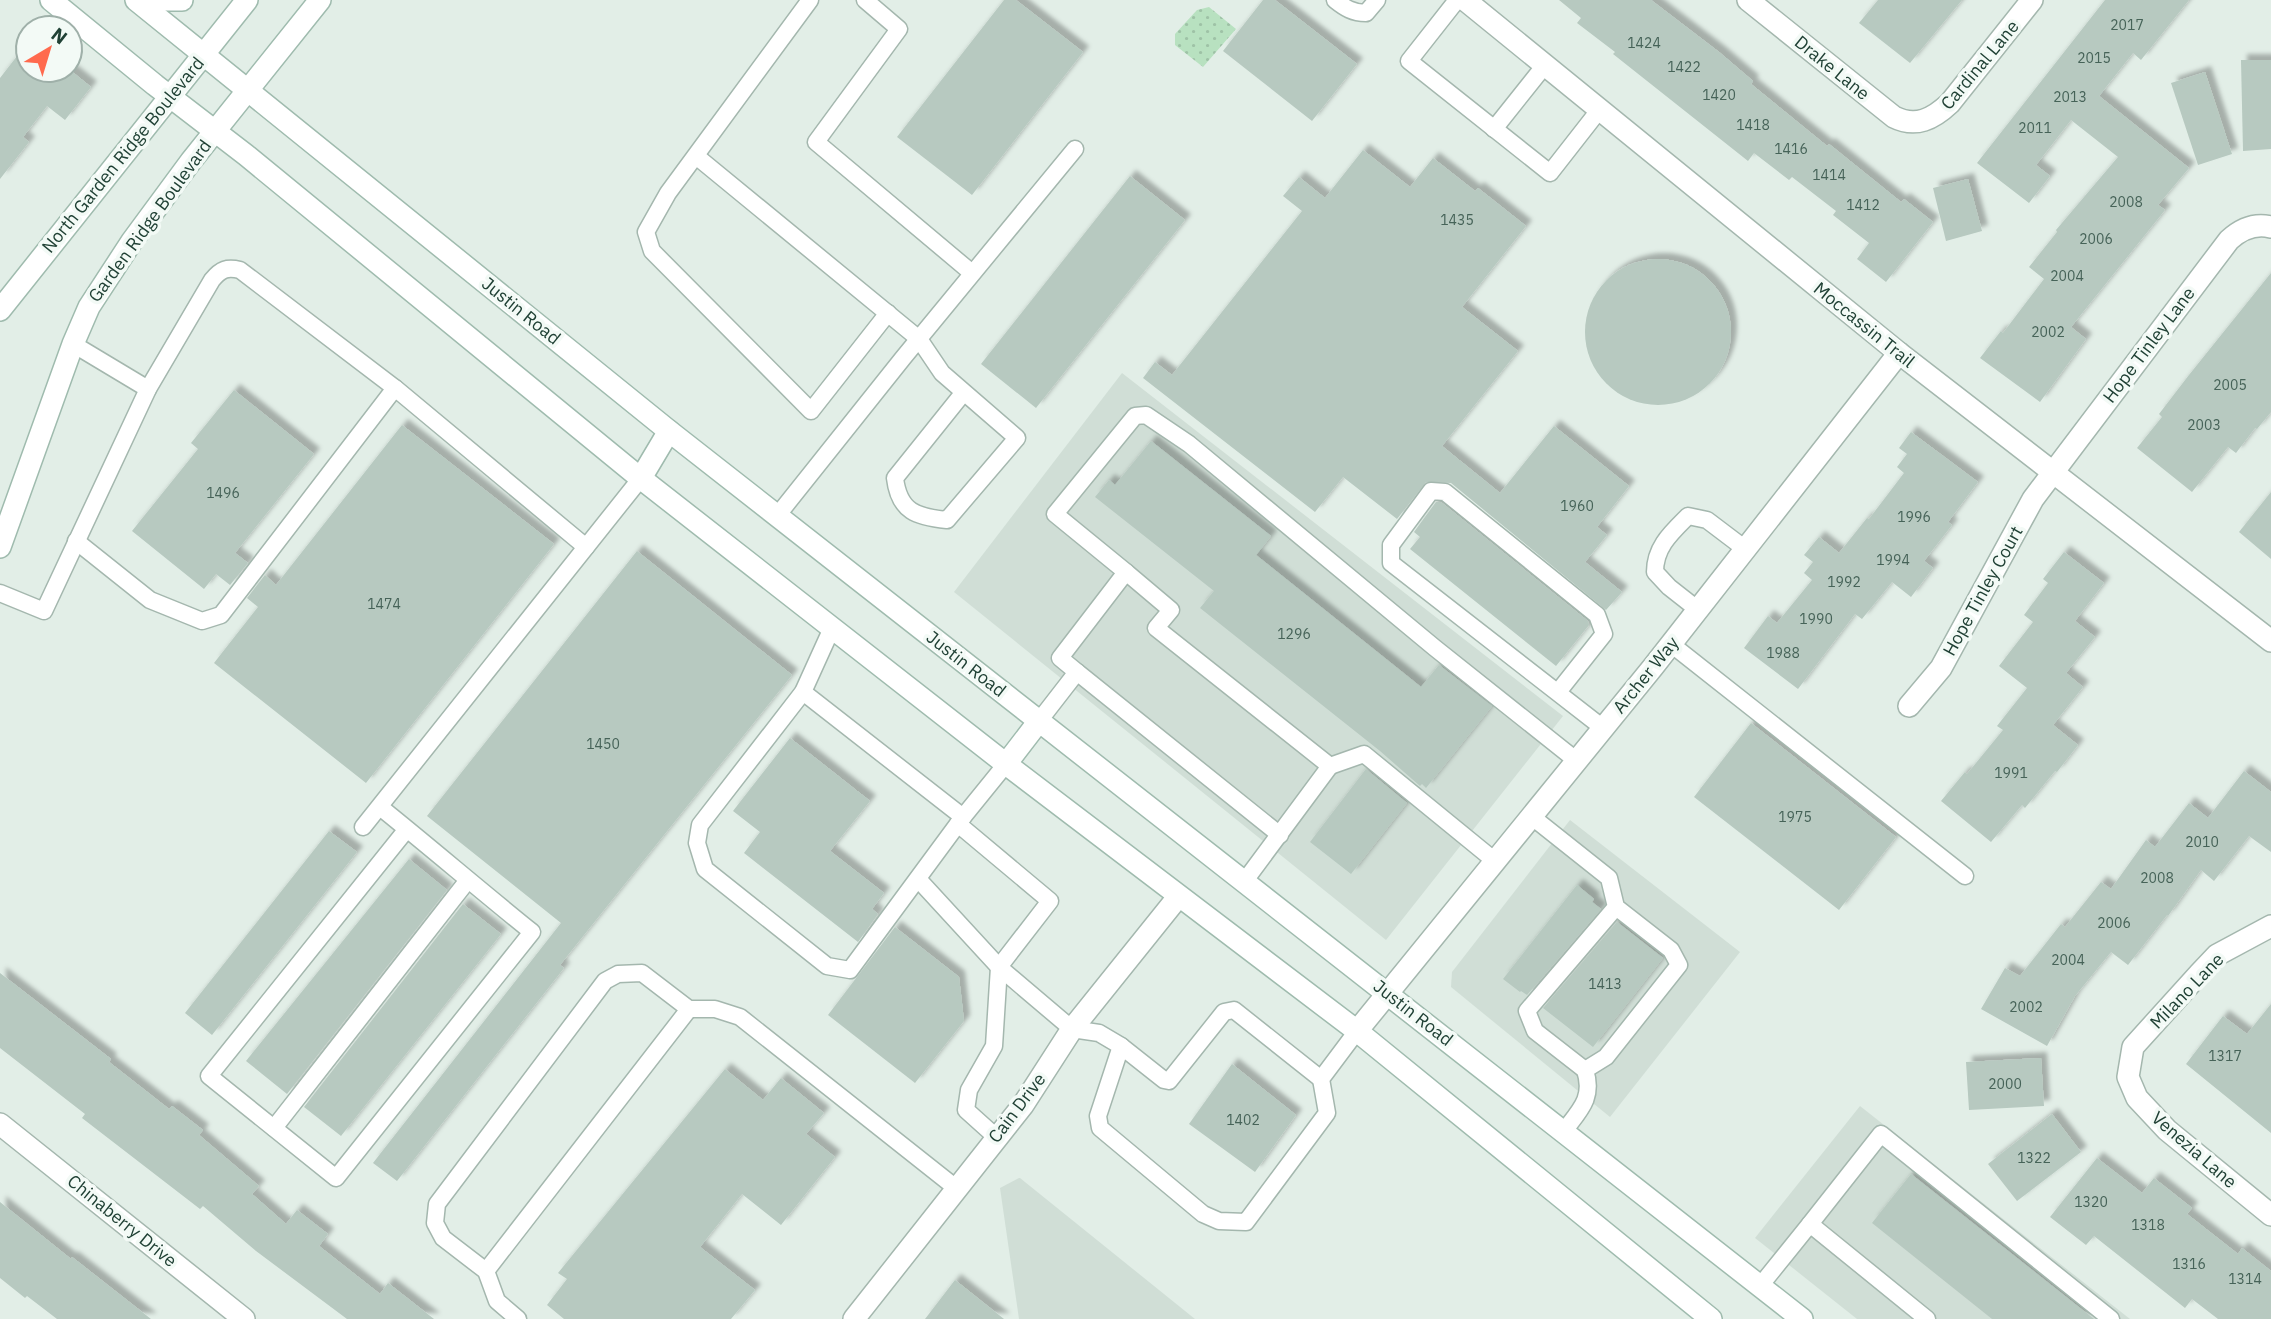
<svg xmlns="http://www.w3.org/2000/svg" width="2271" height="1319" font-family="'IBM Plex Sans',sans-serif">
  <defs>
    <pattern id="park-dots" width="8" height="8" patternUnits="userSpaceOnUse" patternTransform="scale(1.75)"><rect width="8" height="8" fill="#b8e1c0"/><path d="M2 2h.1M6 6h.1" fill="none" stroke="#9ec2a6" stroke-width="1.8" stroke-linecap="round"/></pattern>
    <filter id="shadow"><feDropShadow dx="6" dy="-6" stdDeviation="2" flood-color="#0004"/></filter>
  </defs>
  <rect width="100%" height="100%" fill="#e2eee7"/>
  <g fill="#d0ded6">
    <polygon points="1122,373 1563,716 1386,940 954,592"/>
    <polygon points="1570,820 1740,952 1610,1117 1451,987 1452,972"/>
    <polygon points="1860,1106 2130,1319 1857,1319 1755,1238"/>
    <polygon points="1019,1178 1020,1178 1195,1319 1019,1319 1000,1188"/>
  </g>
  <polygon fill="url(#park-dots)" points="1209,7 1236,29 1203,67 1175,45 1175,34 1197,10"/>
  <g fill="#b7c9c0" filter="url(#shadow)">
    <polygon points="1004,0 1016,0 1083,52 972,195 897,137"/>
    <polygon points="1263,0 1275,0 1357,64 1312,121 1223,51"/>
    <polygon points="1559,0 1651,0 1719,52 1753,81 1751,84 1827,146 1829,144 1901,202 1904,199 1933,222 1886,282 1857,259 1869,243 1833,215 1836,211 1792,177 1789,180 1754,153 1748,161 1613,54 1615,52 1577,23 1581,18"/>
    <polygon points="1878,0 1962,0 1910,63 1859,23"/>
    <polygon points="2105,0 2189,0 2141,60 2133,53 2099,96 2189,168 2158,205 2165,210 2071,327 2086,339 2040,402 1980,358 2001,331 2003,333 2044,279 2029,267 2057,232 2056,230 2118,157 2071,120 2036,165 2050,176 2029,203 1977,163"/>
    <polygon points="28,42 28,70 70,70 91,87 65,120 47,106 23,137 29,142 0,179 0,78"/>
    <polygon points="2241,60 2271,60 2271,149 2243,151"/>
    <polygon points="2205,72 2232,154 2198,165 2171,83"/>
    <polygon points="1363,150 1410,187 1433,158 1475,191 1478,188 1526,226 1462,307 1518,351 1442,446 1500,493 1554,426 1629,486 1597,527 1607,535 1585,562 1622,592 1606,610 1451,483 1426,482 1397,519 1343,477 1315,512 1143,378 1155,362 1172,375 1302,211 1283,196 1299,177 1325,198"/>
    <polygon points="1130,176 1185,220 1036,408 981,364"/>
    <polygon points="1968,179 1982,231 1946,241 1933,188"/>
    <circle cx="1658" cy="332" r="73"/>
    <polygon points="2271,273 2271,412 2257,429 2255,428 2236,453 2228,447 2192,492 2137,448 2162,417 2159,414 2189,375"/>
    <polygon points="234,390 314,454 235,553 248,563 230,585 216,574 204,589 132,531 198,449 191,443"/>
    <polygon points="402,425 554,544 366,783 214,663 258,607 247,598 265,575 276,585"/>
    <polygon points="1911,432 1978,482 1948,522 1952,525 1924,561 1933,568 1911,597 1892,582 1862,619 1855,614 1798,689 1744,648 1768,616 1777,623 1812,580 1804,573 1813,562 1804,555 1819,537 1839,553 1867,518 1869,519 1904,473 1897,467 1907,454 1899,448"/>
    <polygon points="1151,441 1271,536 1256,555 1421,687 1439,665 1492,706 1426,788 1422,784 1420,786 1380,751 1200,608 1214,591 1095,497 1109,480 1115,485"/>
    <polygon points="2271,492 2271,559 2239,532"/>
    <polygon points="1436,502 1441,502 1588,621 1589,625 1556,666 1410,549 1420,537 1414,532"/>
    <polygon points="637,551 792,675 560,965 564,968 397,1181 373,1163 561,923 427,816"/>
    <polygon points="2064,552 2104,583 2075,621 2095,637 2066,673 2083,687 2053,725 2078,745 2057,772 2055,771 2025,808 2022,805 1991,842 1941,801 1965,772 1967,774 2003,730 1997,726 2027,688 1999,666 2033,622 2024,615 2048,583 2043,579"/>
    <polygon points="1751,723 1896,837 1839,910 1694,797"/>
    <polygon points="790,738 870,801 830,851 884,893 872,909 878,914 858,942 744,853 760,832 733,811"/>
    <polygon points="1366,769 1407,803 1351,874 1310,842"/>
    <polygon points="2244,771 2271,792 2271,852 2249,836 2214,881 2201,870 2168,916 2167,915 2128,965 2111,952 2075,996 2047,1046 1981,1009 2005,968 2020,976 2061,924 2065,927 2101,882 2111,889 2146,840 2155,847 2189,803 2208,818"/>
    <polygon points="329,831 357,852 212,1035 185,1013"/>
    <polygon points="409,859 447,890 287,1094 246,1061"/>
    <polygon points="1577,885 1594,899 1592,902 1601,909 1527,995 1521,991 1520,992 1503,979"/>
    <polygon points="463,904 501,934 341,1136 304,1107"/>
    <polygon points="1617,922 1663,958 1593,1047 1543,1008"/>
    <polygon points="895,927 959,977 964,1021 915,1083 828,1015"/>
    <polygon points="0,973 111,1059 109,1062 169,1109 172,1106 203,1130 199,1135 259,1186 252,1194 286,1224 297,1210 328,1234 319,1246 380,1294 388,1283 434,1319 347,1319 256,1251 203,1206 200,1209 82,1118 85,1114 0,1048"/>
    <polygon points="2271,1004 2271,1133 2186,1064 2223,1016 2247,1034"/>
    <polygon points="2041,1058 2044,1106 1969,1110 1966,1062"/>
    <polygon points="1232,1064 1296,1115 1255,1172 1189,1124"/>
    <polygon points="725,1069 763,1100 781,1078 824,1113 806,1134 835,1157 781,1225 742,1194 700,1247 755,1290 731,1319 564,1319 547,1305 567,1279 558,1273"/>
    <polygon points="2052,1114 2081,1152 2017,1201 1988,1164"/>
    <polygon points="2097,1158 2142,1193 2154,1178 2192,1208 2187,1214 2238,1254 2242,1248 2271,1271 2271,1319 2218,1319 2192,1299 2185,1308 2094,1236 2086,1245 2050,1217"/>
    <polygon points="1911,1174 2094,1319 1992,1319 1872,1223"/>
    <polygon points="0,1202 71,1259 72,1257 151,1319 57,1319 27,1296 25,1298 0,1278"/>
    <polygon points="955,1280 1004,1319 925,1319"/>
  </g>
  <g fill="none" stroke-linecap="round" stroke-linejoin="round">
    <g stroke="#a4b7ae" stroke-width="19">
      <g id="service">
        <polyline points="810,0 668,193 646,232 652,251 811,411 888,313"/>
        <polyline points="865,0 899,29 816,142 972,273"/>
        <path d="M1335 0C1345 8 1353 13 1366 13L1377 0"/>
        <polyline points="1457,0 1409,61 1550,173 1600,109"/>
        <polyline points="1494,129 1545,65"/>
        <path d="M696 156 919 339 942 373 1017 438 947 520C917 517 899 512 895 478L964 392"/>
        <polyline points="73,344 148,389"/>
        <polyline points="777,516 903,358 1075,149"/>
        <polyline points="76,541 150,600 202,621 221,615 395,388"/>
        <polyline points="1126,572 1055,514 1135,416 1146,415 1189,444 1435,648 1577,761"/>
        <path d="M0 593 44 611 148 389 212 280C221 269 227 267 240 270L395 388 586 547"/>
        <path d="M1697 609 1669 587 1655 572C1655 547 1671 533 1688 516L1707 520 1744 548"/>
        <polyline points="832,628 803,692 700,825 697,843 705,869 827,966 850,970 963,817 1006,764"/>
        <polyline points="1671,644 1965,876"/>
        <polyline points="1077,672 1280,835"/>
        <polyline points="803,692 963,817"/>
        <polyline points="1558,692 1604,634 1597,615 1445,492 1431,491 1391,545 1391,563 1603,728"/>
        <polyline points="1039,721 1077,672 1060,658 1126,572 1171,610 1156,628 1330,766 1244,882"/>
        <polyline points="1330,766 1364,754 1495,861"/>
        <path d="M380 807C431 848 481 891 532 932L336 1178 209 1076 407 829"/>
        <polyline points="1531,816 1609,878 1616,907 1671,950 1679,965 1606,1057 1585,1070 1535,1031 1527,1011 1616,907"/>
        <polyline points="958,824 1050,901 999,967 994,1046 969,1090 966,1110 996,1137"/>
        <polyline points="363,827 641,478"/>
        <polyline points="918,879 999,967 1072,1029 1099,1033 1121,1046 1098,1116 1100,1128 1203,1214 1219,1221 1246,1222 1327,1113 1321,1079 1357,1031"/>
        <polyline points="1121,1046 1164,1080 1169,1081 1224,1012 1234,1010 1321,1079"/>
        <polyline points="274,1128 468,880"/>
        <path d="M1564 1131C1580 1110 1594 1098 1585 1070"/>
        <polyline points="1810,1224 1881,1134 2111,1319"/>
        <polyline points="486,1271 689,1009"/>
        <polyline points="1760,1286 1810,1224 1927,1319"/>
        <polyline points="518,1319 497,1301 486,1271 443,1238 435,1223 437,1204 605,981 618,974 642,973 689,1009 715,1009 740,1017 956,1188"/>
      </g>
    </g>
    <g stroke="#a4b7ae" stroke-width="24">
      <g id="minor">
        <polyline points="1465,0 1899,353 2271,641"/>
        <path d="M1748 0 1894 117C1916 128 1933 119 1950 103L2032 0"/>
        <path d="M1909 706 1941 668 2033 499 2229 240C2241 229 2255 223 2271 227"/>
        <polyline points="2271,926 2217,955 2199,974 2133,1047 2128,1077 2137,1098 2167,1130 2271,1215"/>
        <polyline points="1357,1031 1653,667 1899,353"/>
        <polyline points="0,1124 244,1319"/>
        <polyline points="854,1319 1023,1105 1072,1029 1178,897"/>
      </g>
    </g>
    <g stroke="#9fbbae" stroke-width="24">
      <g id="secondary">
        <polyline points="51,0 155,85 246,155 634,473 1006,764 1357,1031 1711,1319"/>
        <polyline points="136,0 669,431 1802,1319"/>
        <polyline points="150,0 182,0"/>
        <polyline points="0,310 247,0"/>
        <polyline points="641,478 669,431"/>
        <polyline points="0,547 73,344 89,307 132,241 191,161 320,0"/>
        <polyline points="1006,764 1039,721"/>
      </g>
    </g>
    <use href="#service" stroke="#fff" stroke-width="16"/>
    <use href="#minor" stroke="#fff" stroke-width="21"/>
    <use href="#secondary" stroke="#fff" stroke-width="21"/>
  </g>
  <g text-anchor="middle" stroke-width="7" stroke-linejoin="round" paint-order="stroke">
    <g font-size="14" fill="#466358">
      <text x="2127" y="30">2017</text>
      <text x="1644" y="48">1424</text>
      <text x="2094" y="63">2015</text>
      <text x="1684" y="72">1422</text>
      <text x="1719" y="100">1420</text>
      <text x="2070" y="102">2013</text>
      <text x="1753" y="130">1418</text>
      <text x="2035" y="133">2011</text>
      <text x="1791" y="154">1416</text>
      <text x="1829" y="180">1414</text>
      <text x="2126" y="207">2008</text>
      <text x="1863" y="210">1412</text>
      <text x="1457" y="225">1435</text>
      <text x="2096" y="244">2006</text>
      <text x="2067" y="281">2004</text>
      <text x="2048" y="337">2002</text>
      <text x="2230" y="390">2005</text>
      <text x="2204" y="430">2003</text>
      <text x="223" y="498">1496</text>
      <text x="1577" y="511">1960</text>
      <text x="1914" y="522">1996</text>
      <text x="1893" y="565">1994</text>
      <text x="1844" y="587">1992</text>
      <text x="384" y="609">1474</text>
      <text x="1816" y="624">1990</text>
      <text x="1294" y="639">1296</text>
      <text x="1783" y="658">1988</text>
      <text x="603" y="749">1450</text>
      <text x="2011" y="778">1991</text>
      <text x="1795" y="822">1975</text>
      <text x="2202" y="847">2010</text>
      <text x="2157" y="883">2008</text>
      <text x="2114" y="928">2006</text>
      <text x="2068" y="965">2004</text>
      <text x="1605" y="989">1413</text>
      <text x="2026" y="1012">2002</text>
      <text x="2225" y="1061">1317</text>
      <text x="2005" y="1089">2000</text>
      <text x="1243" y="1125">1402</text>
      <text x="2034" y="1163">1322</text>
      <text x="2091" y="1207">1320</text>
      <text x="2148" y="1230">1318</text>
      <text x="2189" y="1269">1316</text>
      <text x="2245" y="1284">1314</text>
    </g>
    <g font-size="18" fill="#204135" stroke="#f3faf6">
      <text transform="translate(1980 65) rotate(-50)" y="6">Cardinal Lane</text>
      <text transform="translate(1832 68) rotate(39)" y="6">Drake Lane</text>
      <text transform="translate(123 155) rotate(-51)" y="6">North Garden Ridge Boulevard</text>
      <text transform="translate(150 221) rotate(-54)" y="6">Garden Ridge Boulevard</text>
      <text transform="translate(521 311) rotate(39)" y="6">Justin Road</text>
      <text transform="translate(1864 325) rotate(39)" y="6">Moccassin Trail</text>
      <text transform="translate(2149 345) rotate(-53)" y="6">Hope Tinley Lane</text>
      <text transform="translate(1983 591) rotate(-61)" y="6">Hope Tinley Court</text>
      <text transform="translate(966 664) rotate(38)" y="6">Justin Road</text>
      <text transform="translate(1646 675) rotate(-51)" y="6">Archer Way</text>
      <text transform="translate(2187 991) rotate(-46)" y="6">Milano Lane</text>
      <text transform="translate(1413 1013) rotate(38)" y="6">Justin Road</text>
      <text transform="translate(1017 1108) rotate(-53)" y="6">Cain Drive</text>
      <text transform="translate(2194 1150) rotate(41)" y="6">Venezia Lane</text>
      <text transform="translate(122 1221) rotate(39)" y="6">Chinaberry Drive</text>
    </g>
  </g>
  <g transform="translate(49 49) rotate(38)"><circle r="33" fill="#f3faf6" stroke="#9fb0a9" stroke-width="2"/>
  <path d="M0-5L12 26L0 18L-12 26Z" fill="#ff6a4e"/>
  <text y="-10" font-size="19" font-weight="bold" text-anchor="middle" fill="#204135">N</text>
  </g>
</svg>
